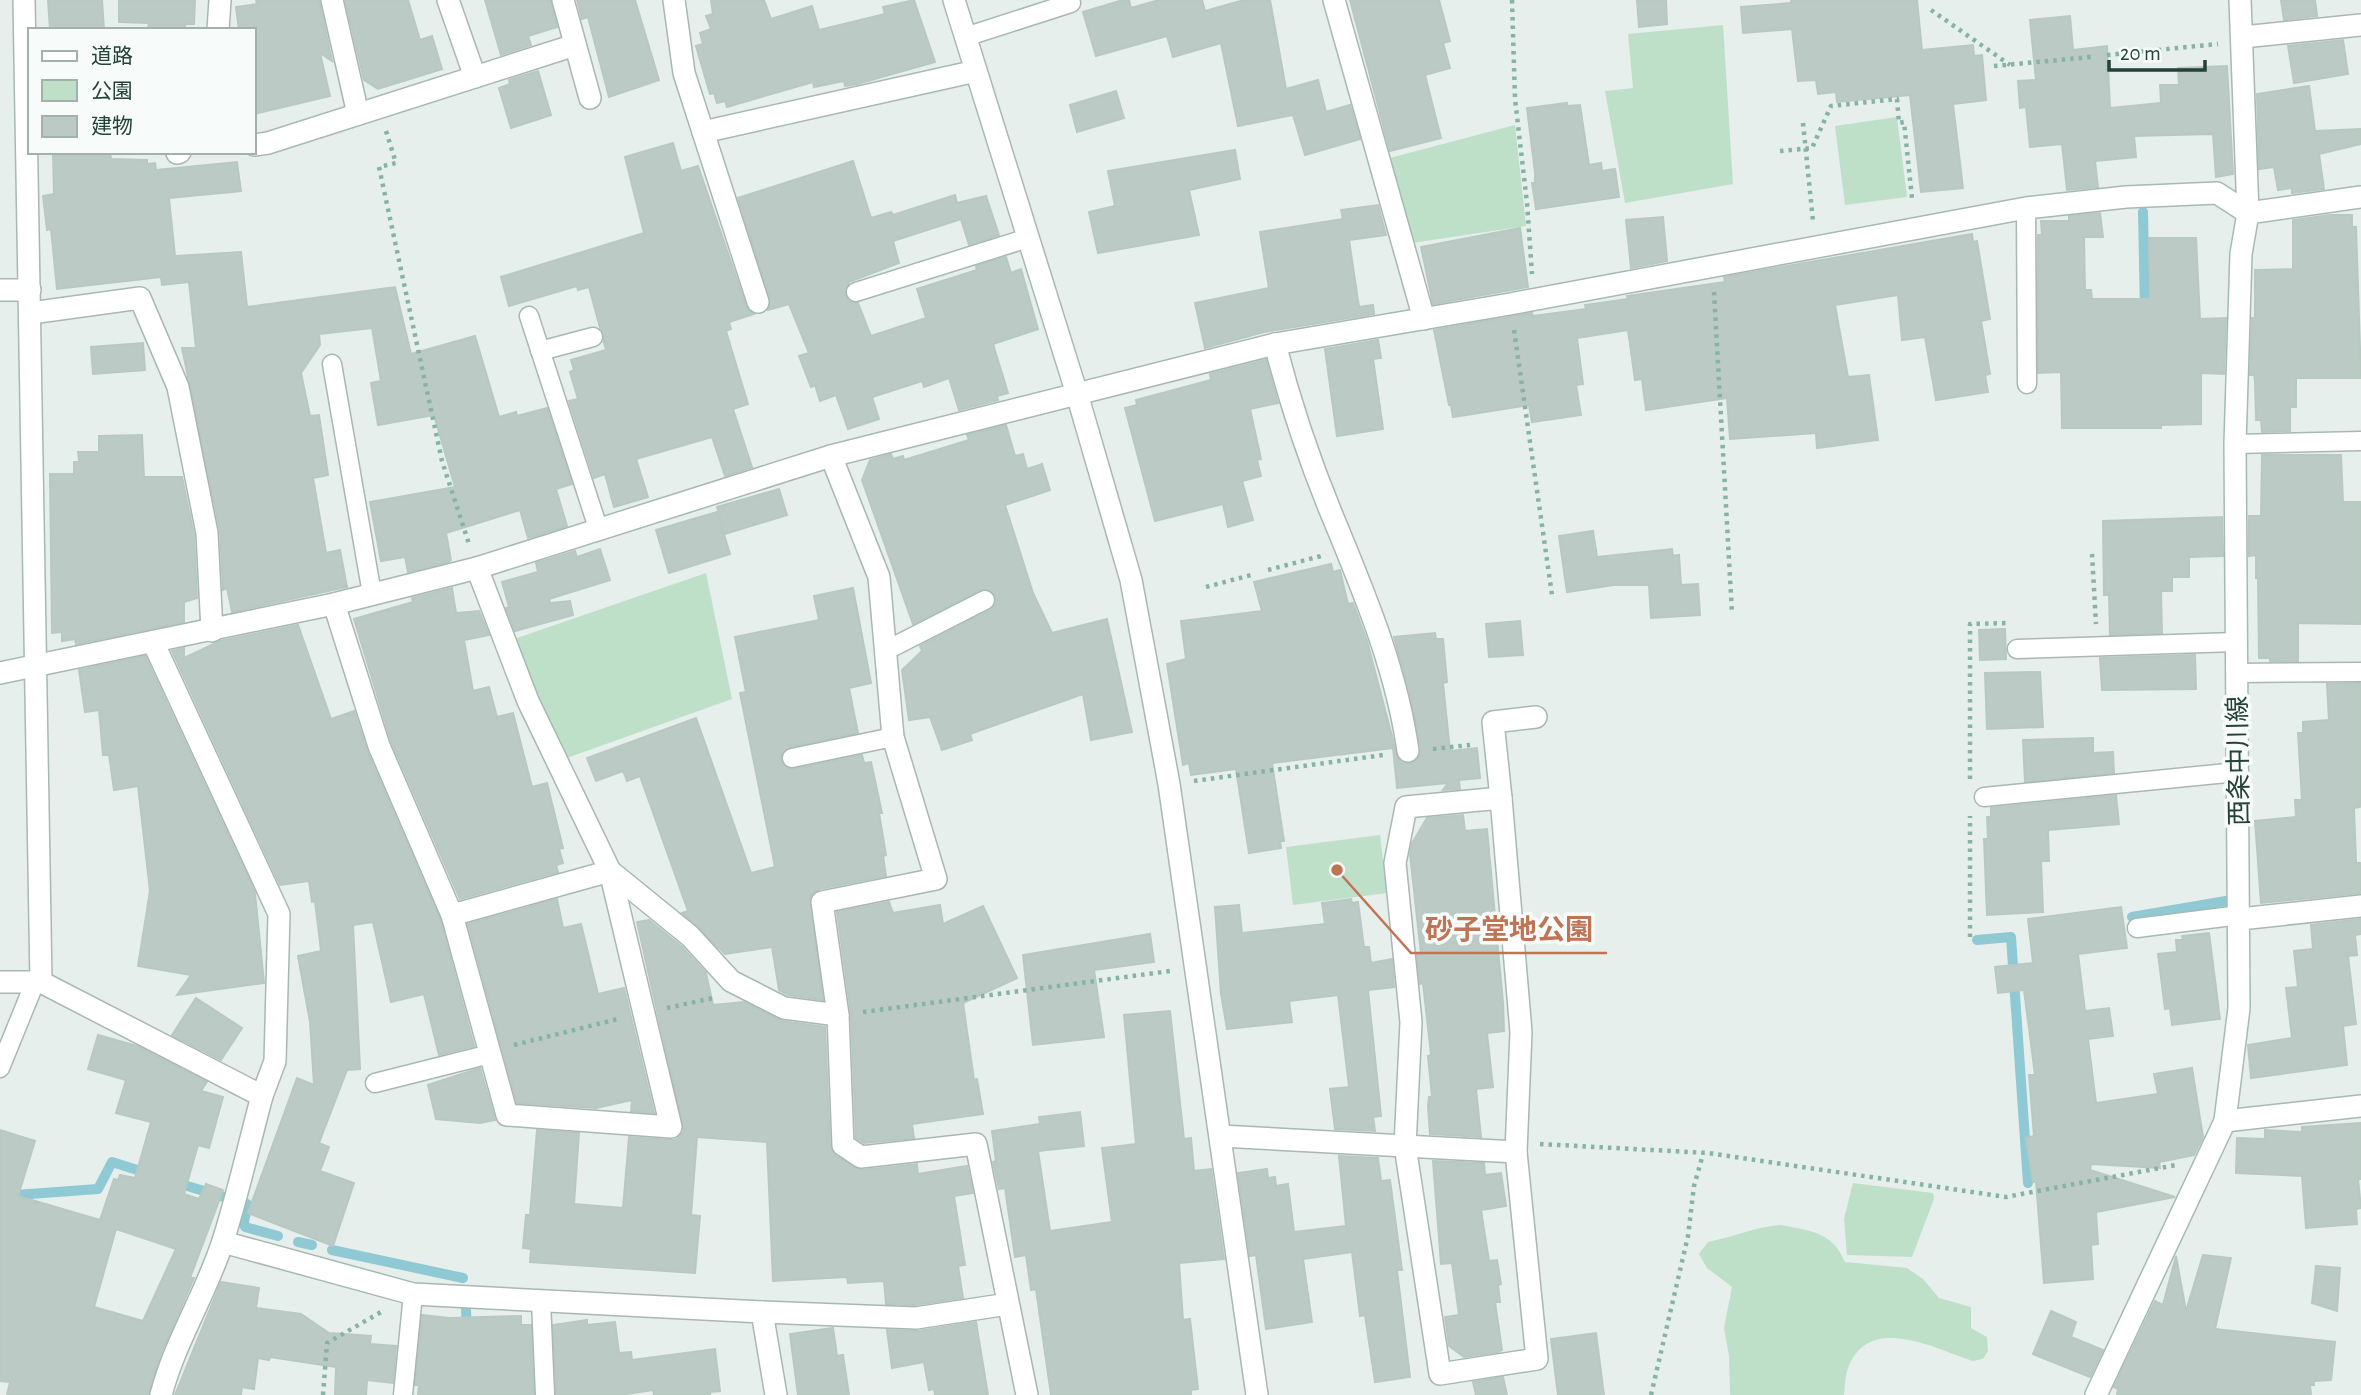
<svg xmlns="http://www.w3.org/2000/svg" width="2361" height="1395" font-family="'Alegreya Sans','Noto Sans JP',sans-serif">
  <rect width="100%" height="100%" fill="#e6efeb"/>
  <g fill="#bfe0c8">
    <polygon points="1723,25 1733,184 1625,203 1605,91 1633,88 1628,34"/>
    <polygon points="1897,117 1907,197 1845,205 1835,126"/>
    <polygon points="1515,125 1526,226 1412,243 1386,159"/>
    <polygon points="706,573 732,699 564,759 514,639"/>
    <polygon points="1380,835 1387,893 1293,905 1286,847"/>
    <polygon points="1853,1183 1933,1193 1934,1199 1912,1257 1847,1255 1844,1219"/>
    <path d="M1781 1225C1810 1231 1832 1231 1845 1262L1907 1268 1923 1279 1939 1298 1971 1307V1328L1987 1337 1988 1351 1983 1359 1973 1361C1933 1348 1869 1313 1848 1368 1845 1376 1845 1387 1844 1395H1730L1729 1356 1724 1328 1732 1287 1707 1268 1699 1254 1708 1242C1734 1237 1755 1227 1781 1225Z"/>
  </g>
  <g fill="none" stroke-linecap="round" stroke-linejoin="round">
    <g stroke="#8ec9d4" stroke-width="10">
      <polyline points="2143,212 2145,311"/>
      <polyline points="2132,917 2226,901"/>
      <polyline points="1977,940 2011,937 2028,1183"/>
      <polyline points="174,1182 227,1198"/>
      <polyline points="0,1190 16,1195 98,1189 112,1162 150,1174"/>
      <polyline points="245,1203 248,1205 244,1221 245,1227 278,1236"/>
      <polyline points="298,1242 312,1245"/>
      <polyline points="332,1250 463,1278"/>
      <polyline points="466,1310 467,1328"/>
    </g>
  </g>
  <g fill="#bbcac4" stroke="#b8c9c2" stroke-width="2" fill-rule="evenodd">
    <polygon points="48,0 102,0 104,30 50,30"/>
    <polygon points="119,0 195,0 194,24 185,24 185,30 148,30 149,23 119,22"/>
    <polygon points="256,0 319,0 332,61 320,53 330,96 254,114 254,30 239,30 236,7 257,4"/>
    <polygon points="345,0 408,0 420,40 432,36 442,69 378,89 364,80"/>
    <polygon points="485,0 550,0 557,27 528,36 531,45 501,55"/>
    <polygon points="577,0 635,0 659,80 609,97 588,17 582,19"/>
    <polygon points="711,0 764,0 771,19 812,6 819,30 885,14 883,7 914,0 935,62 857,84 845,86 844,81 814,87 813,82 727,107 725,101 717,103 714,93 710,94 696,46 703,44 700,33 711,29 706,16 713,14"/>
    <polygon points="1123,0 1129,0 1131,8 1159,0 1202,0 1205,11 1244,0 1270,0 1286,89 1318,80 1326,112 1350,105 1360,139 1305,155 1293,115 1238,126 1221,43 1173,57 1167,36 1096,56 1083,12"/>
    <polygon points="1350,0 1439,0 1450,41 1443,43 1450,68 1425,75 1441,138 1390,151"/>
    <polygon points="1637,0 1666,0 1667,24 1639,27"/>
    <polygon points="1791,0 1917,0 1922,50 1973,45 1974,56 1982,55 1986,100 1953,104 1963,188 1921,192 1910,95 1837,102 1836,92 1818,94 1816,80 1798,81 1792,29 1743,33 1741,7 1791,3"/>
    <polygon points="2281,0 2315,0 2317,16 2284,20"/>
    <polygon points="2070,16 2073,50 2107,46 2110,108 2161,103 2160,85 2179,85 2178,68 2227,66 2233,174 2216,177 2213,134 2134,136 2136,157 2095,161 2098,187 2067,190 2062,144 2030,147 2026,107 2020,108 2018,81 2036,80 2030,20"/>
    <polygon points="2343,40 2348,74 2294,83 2288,46"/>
    <polygon points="538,71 551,115 511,128 499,88 510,84 509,80"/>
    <polygon points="2309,86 2315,131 2361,129 2361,144 2319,154 2324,189 2292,193 2292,188 2278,190 2274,167 2259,169 2257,94"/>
    <polygon points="1116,91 1124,118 1077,132 1070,105"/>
    <polygon points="1567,103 1567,106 1580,105 1589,165 1601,163 1602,171 1615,169 1619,197 1536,209 1532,183 1535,183 1535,173 1527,108"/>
    <polygon points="673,143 681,171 698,166 746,306 754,314 729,322 731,329 726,331 748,404 733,409 752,467 725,476 712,437 636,459 648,497 614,507 605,474 594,478 569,401 578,399 570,372 574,370 571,360 606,350 589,287 578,290 577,286 509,306 501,277 644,233 625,157"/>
    <polygon points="1235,150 1240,179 1189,190 1199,235 1098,253 1089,212 1115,206 1108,171"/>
    <polygon points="53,152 110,152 111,159 147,160 147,164 155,163 156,170 237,162 241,191 169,198 175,256 241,252 247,307 395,287 411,354 475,336 499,417 516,412 517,416 547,408 572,484 556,489 567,526 528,538 520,510 446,533 451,560 448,562 408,572 405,557 381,561 370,502 455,487 434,415 378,425 371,383 381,381 372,328 319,334 320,345 301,373 310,416 319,415 328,475 313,478 326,553 340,550 347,587 232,612 227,588 223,590 220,531 182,348 196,348 189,282 162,285 161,277 57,289 51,229 47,230 43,196 54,194"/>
    <polygon points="853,161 871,218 891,212 893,215 955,195 957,203 986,196 999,235 969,245 960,216 961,219 893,241 899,263 849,282 845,295 849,301 858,303 871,336 926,318 917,289 977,270 976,266 1006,257 1011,273 1021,269 1038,329 993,344 1008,393 997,396 998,400 959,410 949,378 924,387 922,381 872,397 879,419 848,429 836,395 820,401 815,385 811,387 799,356 809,353 789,304 768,310 770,298 738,198"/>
    <polygon points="1378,205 1386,235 1349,240 1359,307 1373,305 1374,314 1264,332 1205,348 1195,303 1269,288 1260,232 1343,219 1341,210"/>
    <polygon points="2100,213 2103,237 2084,237 2085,290 2091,290 2092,299 2150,299 2149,238 2196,238 2200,319 2226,318 2224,374 2201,373 2201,424 2161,425 2161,428 2062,428 2061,372 2038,373 2038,235 2042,235 2041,221 2069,221 2069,216"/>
    <polygon points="2330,215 2352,215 2352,227 2356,227 2361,378 2296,378 2296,407 2290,407 2290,431 2262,432 2261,420 2256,420 2255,381 2254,375 2250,375 2252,318 2255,318 2255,270 2293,269 2293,220"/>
    <polygon points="1663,217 1667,261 1631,268 1626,220"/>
    <polygon points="1520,228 1528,287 1433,304 1421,247"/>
    <polygon points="1972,234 1973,242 1977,241 1990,319 1981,321 1990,374 1985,375 1988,392 1936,400 1925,337 1902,340 1898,295 1835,305 1848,377 1869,375 1878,440 1817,448 1816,433 1730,439 1727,398 1646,410 1642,379 1635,380 1628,330 1577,338 1583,384 1576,385 1581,415 1532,422 1529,405 1453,417 1451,405 1449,405 1434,330 1532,313 1533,316 1586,309 1585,305 1628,299 1627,296 1725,282 1724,277"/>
    <polygon points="1378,340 1381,358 1373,359 1383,429 1337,436 1325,349"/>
    <polygon points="143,343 145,370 93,374 91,347"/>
    <polygon points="1266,360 1278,403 1250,409 1261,459 1257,460 1261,476 1242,481 1253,520 1228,527 1223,504 1155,521 1125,408 1137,405 1136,400 1211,380 1210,374"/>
    <polygon points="1006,425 1015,456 1023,454 1027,469 1042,464 1050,490 1005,505 1033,593 1052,633 1107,619 1132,732 1091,740 1083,694 970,734 972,740 942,750 930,717 909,720 902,670 922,651 920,646 990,610 996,600 992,591 980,590 913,624 862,480 870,460 891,454 893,459 903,456 904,460 969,440 967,435"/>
    <polygon points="142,435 144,477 182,477 194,535 197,598 184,602 184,622 76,644 75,639 62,641 62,632 52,633 50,474 74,474 74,462 79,462 78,452 99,452 99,436"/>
    <polygon points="2262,455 2341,455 2343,502 2361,502 2361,624 2298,623 2298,661 2270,661 2270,658 2259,658 2258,578 2256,578 2256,555 2249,556 2249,516 2261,516"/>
    <polygon points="779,489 787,515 725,534 717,507"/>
    <polygon points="717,512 730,554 669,573 656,530"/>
    <polygon points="2222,517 2223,556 2189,557 2189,577 2172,577 2172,591 2161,591 2162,633 2110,635 2109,595 2104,595 2103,521"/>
    <polygon points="1593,531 1597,557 1672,549 1673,556 1679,555 1681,585 1698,584 1700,615 1651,618 1649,585 1614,585 1567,592 1559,536"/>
    <polygon points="600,549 610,580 549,599 550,603 570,601 573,615 515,631 506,608 509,607 502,582 538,572 536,563 575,551 577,557"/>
    <polygon points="1331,564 1333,572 1340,570 1348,604 1353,603 1367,641 1398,759 1411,764 1420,756 1421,749 1409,690 1394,637 1435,633 1436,639 1443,639 1447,682 1443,683 1450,751 1477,748 1480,778 1459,780 1460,789 1443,790 1448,783 1397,788 1393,748 1272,763 1284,841 1280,841 1281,848 1249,853 1236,769 1191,775 1189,763 1183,765 1167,664 1186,659 1181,621 1262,611 1254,582"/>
    <polygon points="452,588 456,613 479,611 489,635 464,640 473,691 489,687 497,717 513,713 532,787 547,783 563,848 559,849 563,863 556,865 558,872 460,899 391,741 354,619 413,602 412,598"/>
    <polygon points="853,588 871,683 849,688 858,733 790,747 781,755 783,765 794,769 862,755 864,763 871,762 882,813 879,813 886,855 883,856 886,876 819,889 810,898 823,1000 788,995 779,990 772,947 725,954 682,913 688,911 640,776 627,781 623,771 596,781 587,758 696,718 751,873 775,867 740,693 746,692 735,637 819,620 814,596"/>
    <polygon points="1520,621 1523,655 1489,657 1486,624"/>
    <polygon points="298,625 331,719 354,711 367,751 440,919 474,1046 439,1055 424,994 391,1002 373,922 353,925 360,1069 347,1070 319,1143 329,1147 320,1171 354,1183 333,1246 248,1213 297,1078 314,1085 310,1022 298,956 321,951 315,901 312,902 309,881 280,885 172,651 184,648 184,658 220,641"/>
    <polygon points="2005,629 2006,659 1980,660 1979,630"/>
    <polygon points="2195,655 2196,689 2102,690 2100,658"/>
    <polygon points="145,656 255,893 264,983 177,995 191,975 138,966 150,891 138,786 114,790 109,755 103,755 99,710 85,712 79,670"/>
    <polygon points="2040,672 2043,727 1987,729 1985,673"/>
    <polygon points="2361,683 2361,796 2360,807 2354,808 2356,863 2361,863 2361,893 2261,903 2255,821 2296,817 2295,800 2302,800 2298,733 2303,733 2303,722 2329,720 2327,684"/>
    <polygon points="2093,738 2093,753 2113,752 2114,773 2025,782 2023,740"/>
    <polygon points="2116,795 2119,824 2048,830 2049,861 2041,861 2043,912 1987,915 1984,839 1988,839 1987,817 1991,817 1991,808"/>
    <polygon points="1463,815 1465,831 1487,829 1503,1003 1504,1031 1487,1033 1493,1087 1476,1089 1481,1137 1430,1134 1428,1106 1429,1097 1432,1097 1428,1056 1431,1055 1423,983 1420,984 1417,955 1421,954 1410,854 1412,843 1427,818"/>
    <polygon points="557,899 563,928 581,924 598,994 624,988 654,1113 631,1111 632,1100 596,1108 517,1103 468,924"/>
    <polygon points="1351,899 1352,903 1358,902 1364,947 1369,947 1371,963 1392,959 1394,987 1368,990 1381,1116 1373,1117 1375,1131 1335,1129 1330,1089 1349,1087 1338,995 1289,1001 1292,1022 1227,1029 1221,994 1215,907 1239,905 1242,933 1325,924 1322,903"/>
    <polygon points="889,902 893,913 940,905 943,924 983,906 1017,978 963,1003 974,1080 977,1079 983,1114 912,1124 914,1138 864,1143 856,1138 851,1014 837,912"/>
    <polygon points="2121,907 2127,948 2078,954 2085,1011 2109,1008 2113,1036 2088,1039 2096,1103 2158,1094 2154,1074 2192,1068 2203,1137 2194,1155 2159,1162 2160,1168 2091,1164 2090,1170 2175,1197 2096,1212 2098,1244 2091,1245 2093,1279 2044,1283 2036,1182 2033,1182 2026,1138 2034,1136 2029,1075 2035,1075 2024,990 1998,993 1995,967 2033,963 2028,919"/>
    <polygon points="2361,919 2361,934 2355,935 2357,955 2348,956 2356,1024 2343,1026 2347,1065 2251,1078 2248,1045 2292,1038 2286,988 2298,987 2294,951 2313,949 2311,925"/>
    <polygon points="649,920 681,946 706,973 713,1005 744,1002 782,1021 825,1027 830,1145 836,1156 862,1170 917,1164 918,1174 967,1166 973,1193 954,1196 965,1265 958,1266 963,1298 915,1305 886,1304 884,1281 848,1283 847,1277 773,1281 767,1142 697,1137 691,1215 700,1216 695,1273 530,1262 531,1249 523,1248 526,1215 530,1215 537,1130 579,1133 574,1204 623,1208 629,1137 671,1140 677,1139 684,1131 637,922"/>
    <polygon points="2209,933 2220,1019 2172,1025 2170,1008 2165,1009 2158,954 2177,952 2176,940 2183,940 2182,936"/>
    <polygon points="1150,934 1154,962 1094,970 1104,1037 1033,1045 1023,955"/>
    <polygon points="196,998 242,1028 221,1060 172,1035"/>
    <polygon points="1170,1011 1184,1139 1191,1138 1194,1171 1211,1169 1224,1259 1179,1263 1183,1320 1190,1319 1198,1389 1191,1390 1191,1395 1051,1395 1036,1289 1031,1290 1026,1255 1015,1257 1005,1188 999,1189 993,1162 996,1161 992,1131 1040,1124 1039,1117 1080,1112 1084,1146 1038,1151 1050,1231 1112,1222 1102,1148 1136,1144 1124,1015"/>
    <path d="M98 1035 137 1046 207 1082 201 1091 223 1097 209 1148 198 1145 184 1194 199 1199 206 1184 223 1190 190 1278H194L162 1351 148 1395H7L10 1382 0 1381V1130L35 1141 18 1196 100 1220 114 1179 118 1180 120 1175 135 1178 151 1122 116 1113 126 1080 88 1069ZM116 1229 176 1249 143 1321 94 1307Z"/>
    <polygon points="480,1068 495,1120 480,1123 436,1119 428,1085"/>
    <polygon points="2361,1123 2361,1179 2358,1179 2361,1208 2356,1209 2357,1224 2306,1228 2302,1176 2236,1173 2237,1138 2265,1139 2265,1130 2302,1132 2302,1127"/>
    <polygon points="1339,1156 1378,1158 1381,1181 1390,1180 1402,1270 1397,1270 1410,1377 1375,1382 1365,1315 1360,1316 1352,1252 1303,1259 1312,1322 1266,1329 1256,1255 1250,1256 1238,1173 1267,1169 1268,1178 1275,1177 1276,1186 1288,1184 1294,1232 1346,1226"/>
    <polygon points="1433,1161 1484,1163 1485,1175 1501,1173 1506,1206 1481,1210 1489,1261 1497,1260 1501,1284 1498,1285 1500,1302 1495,1302 1502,1350 1498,1352 1464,1357 1449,1346 1445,1317 1459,1315 1452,1263 1441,1264"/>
    <polygon points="2203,1255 2231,1258 2215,1329 2335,1342 2331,1380 2314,1381 2314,1385 2310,1385 2311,1395 2117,1395 2118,1389 2114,1387 2155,1301 2163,1305 2176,1256 2186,1311"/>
    <polygon points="2316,1266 2340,1268 2337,1311 2312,1303"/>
    <polygon points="221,1282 259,1288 256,1308 301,1314 329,1333 371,1336 370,1344 396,1346 393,1383 367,1380 366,1395 335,1395 336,1367 270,1357 269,1360 258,1358 254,1389 242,1387 241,1395 175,1395"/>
    <polygon points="2051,1311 2076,1322 2071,1337 2103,1350 2090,1377 2033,1354"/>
    <polygon points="422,1315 449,1318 521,1316 521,1325 531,1325 534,1395 418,1395 419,1385 415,1385"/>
    <polygon points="587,1320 587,1325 615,1322 619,1353 631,1352 632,1360 715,1349 720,1391 710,1392 710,1395 654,1395 653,1390 620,1395 556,1395 553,1325"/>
    <polygon points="976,1322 988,1395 935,1395 934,1389 929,1390 924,1362 892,1368 887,1330 918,1331"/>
    <polygon points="833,1328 837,1356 843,1355 849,1395 798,1395 790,1334"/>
    <polygon points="1596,1333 1604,1395 1558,1395 1551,1339"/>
    <polygon points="1503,1377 1507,1395 1476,1395 1473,1382"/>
  </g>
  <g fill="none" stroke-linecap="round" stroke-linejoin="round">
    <g stroke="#a8b8b2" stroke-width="21">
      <g id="lane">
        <polyline points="965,37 1071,3"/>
        <polyline points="2026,208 2027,384"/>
        <polyline points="856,292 1028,238"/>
        <polyline points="529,316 599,531"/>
        <polyline points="540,351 593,337"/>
        <polyline points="332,364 372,594"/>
        <polyline points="2235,444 2361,441"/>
        <polyline points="2017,649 2236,642"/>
        <polyline points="885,651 985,600"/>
        <polyline points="2236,673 2361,672"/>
        <polyline points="792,758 893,737"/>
        <polyline points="1984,797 2237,772"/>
        <polyline points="2137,928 2240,915"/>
        <polyline points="0,1068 35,982"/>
        <polyline points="375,1083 490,1054"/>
        <polyline points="541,1301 545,1395"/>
        <polyline points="403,1395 413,1294"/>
      </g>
    </g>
    <g stroke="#a8b8b2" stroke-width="24">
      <g id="street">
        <polyline points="24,0 41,982"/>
        <polyline points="332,0 358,114"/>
        <polyline points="448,0 475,77"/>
        <polyline points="563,0 590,98"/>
        <polyline points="674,0 684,73 758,302"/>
        <polyline points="954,0 1077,394 1131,580 1169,784 1257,1395"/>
        <polyline points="1334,0 1424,319"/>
        <polyline points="2240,0 2248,213"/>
        <polyline points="218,30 220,0"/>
        <polyline points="2243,37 2361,25"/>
        <polyline points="703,132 976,71"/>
        <polyline points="254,145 268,143 575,45"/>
        <polyline points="177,153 180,152"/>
        <polyline points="0,290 30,290"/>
        <polyline points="31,313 140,298 178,387 207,533 212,631"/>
        <path d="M1275 344C1291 406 1312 468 1337 527 1367 600 1397 672 1408 751"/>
        <polyline points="831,456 879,577 893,737 936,879 822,902 838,1015 843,1145 861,1157 976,1144 1027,1395"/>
        <polyline points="334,604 379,746 452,915 507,1115 671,1127 610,871 528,701 477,568"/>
        <polyline points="153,642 279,914 275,1061 262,1096"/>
        <polyline points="0,673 334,604 477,568 831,456 1275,344 1510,304 2026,208 2126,197 2217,193 2248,213"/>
        <polygon points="1501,798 1521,1032 1516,1152 1537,1359 1440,1374 1405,1146 1411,1022 1395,863 1406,807"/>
        <polyline points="1501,798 1493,722 1536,717"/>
        <polyline points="452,915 610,871 690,936 731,981 784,1008 838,1015"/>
        <polyline points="2240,919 2361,906"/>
        <path d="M0 982H41L262 1096C249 1144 238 1194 223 1241 206 1294 175 1341 161 1395"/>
        <polyline points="2225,1121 2361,1106"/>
        <polyline points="1221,1136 1516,1152"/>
        <polyline points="223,1242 413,1294 762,1312 776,1395"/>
        <polyline points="762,1312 916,1318 1008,1304"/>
      </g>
    </g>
    <g stroke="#a4bbb3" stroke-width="24">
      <polyline id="secondary" points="2096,1395 2225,1121 2239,1008 2235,444 2241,254 2248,213 2361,197"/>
    </g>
    <g stroke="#86b3a5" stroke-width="4.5" stroke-dasharray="3.5 5" stroke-linecap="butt">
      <polyline points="1512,0 1515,99 1527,203 1532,274"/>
      <polyline points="1931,10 2010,65"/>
      <polyline points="2107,55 2218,44"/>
      <polyline points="1994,66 2091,57"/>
      <polyline points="1803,123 1813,221"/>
      <polyline points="386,131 396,163 379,167 442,461 469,544"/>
      <polyline points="1780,151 1812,148 1831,106 1897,99 1899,123 1904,122 1912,198"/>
      <polyline points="1714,292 1732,613"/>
      <polyline points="1514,330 1552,595"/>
      <polyline points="2092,554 2096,624"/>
      <polyline points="1268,570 1321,556"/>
      <polyline points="1206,587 1251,575"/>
      <polyline points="1433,749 1470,745"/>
      <polyline points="1970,779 1970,624 2010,623"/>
      <polyline points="1194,781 1383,755"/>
      <polyline points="1970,937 1970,816"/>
      <polyline points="667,1008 713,998"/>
      <polyline points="863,1012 1170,971"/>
      <polyline points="514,1045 618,1019"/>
      <polyline points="1540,1144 1708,1153 2006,1197 2176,1165"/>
      <polyline points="323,1395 327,1343 381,1312"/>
      <polyline points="1651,1395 1688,1236 1694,1186 1703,1154"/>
    </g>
    <use href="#lane" stroke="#fff" stroke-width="18"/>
    <use href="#street" stroke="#fff" stroke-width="21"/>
    <use href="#secondary" stroke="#fff" stroke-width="21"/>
  </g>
  <g text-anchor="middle" stroke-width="7" stroke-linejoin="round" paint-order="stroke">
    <g font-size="26" fill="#24423a" stroke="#f7fbf9">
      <text transform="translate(2238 761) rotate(-91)" y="9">西条中川線</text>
    </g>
  </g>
  <path fill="none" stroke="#c07456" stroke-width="2.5" d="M1337 870L1411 953H1607"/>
  <circle fill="#c07456" stroke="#f7fbf9" stroke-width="2.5" cx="1337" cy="870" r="7"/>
  <g font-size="28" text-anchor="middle" font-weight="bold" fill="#c07456" stroke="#f7fbf9" stroke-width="7" stroke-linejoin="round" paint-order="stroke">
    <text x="1509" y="939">砂子堂地公園</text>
  </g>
  <rect x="28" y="28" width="228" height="126" fill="#f7fbf9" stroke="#a3b1ad" stroke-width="2"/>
  <rect x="42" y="51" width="35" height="10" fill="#ffffff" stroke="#a3b1ad" stroke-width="2"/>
  <text x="91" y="63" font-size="21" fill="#24423a">道路</text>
  <rect x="42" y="80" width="35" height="21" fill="#bfe0c8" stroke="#a3b1ad" stroke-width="2"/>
  <text x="91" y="98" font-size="21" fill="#24423a">公園</text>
  <rect x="42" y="116" width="35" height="21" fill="#bbcac4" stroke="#a3b1ad" stroke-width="2"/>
  <text x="91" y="133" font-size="21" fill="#24423a">建物</text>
  <path d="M2109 60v10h96v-10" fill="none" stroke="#24423a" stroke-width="3.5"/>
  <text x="2120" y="60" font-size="21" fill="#24423a" stroke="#f7fbf9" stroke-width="5" paint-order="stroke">20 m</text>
</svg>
